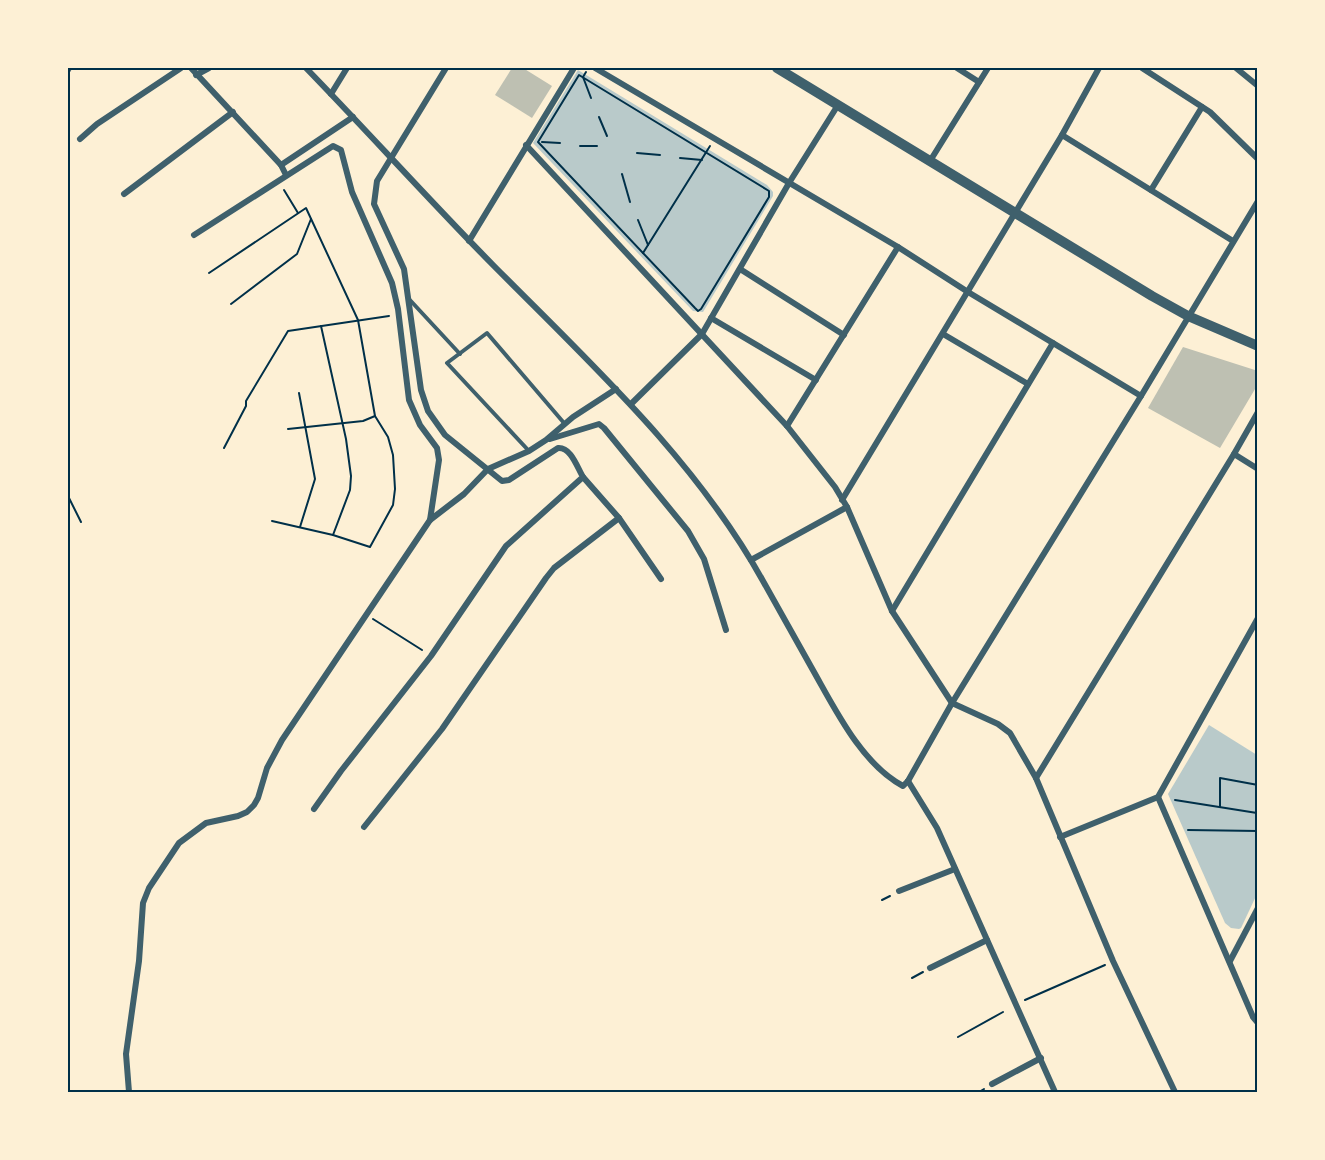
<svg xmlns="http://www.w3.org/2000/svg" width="1325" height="1160" font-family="Jost,sans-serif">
  <rect width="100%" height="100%" fill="#fdf0d5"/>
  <g fill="#b9caca">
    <polygon points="578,70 767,185 773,192 773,196 703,312 693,311 533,143"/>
    <polygon points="1209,725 1257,755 1257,894 1241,928 1239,929 1231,928 1225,923 1168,794"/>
  </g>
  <g fill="#bec0b2">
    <polygon points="512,68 523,68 552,86 532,118 495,95"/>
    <polygon points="1183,347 1258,371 1258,384 1220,448 1148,408"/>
  </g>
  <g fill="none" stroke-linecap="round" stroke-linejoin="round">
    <g stroke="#003049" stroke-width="2">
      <polyline points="586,72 583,77 591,98"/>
      <polygon points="579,75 769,191 769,197 701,309 698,311 695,308 538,142"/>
      <polyline points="599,117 607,136"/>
      <polyline points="542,142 560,143"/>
      <polyline points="580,146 597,146"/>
      <polyline points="637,153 660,155"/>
      <polyline points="680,158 702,160"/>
      <polyline points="622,174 630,202"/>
      <polyline points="284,190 298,213"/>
      <polyline points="638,220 648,245"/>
      <polyline points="643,253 710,146"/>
      <polyline points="209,273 306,208 358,320 375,416 388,437 393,455 395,489 393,505 370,547 333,535 272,521"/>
      <polyline points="231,304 297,254 311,219"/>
      <polyline points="321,326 346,439 351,476 350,490 333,535"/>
      <polyline points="299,393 315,479 300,527"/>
      <polyline points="288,429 363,421 375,416"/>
      <polyline points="224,448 246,406 246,401 288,331 389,316"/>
      <polyline points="68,496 81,522"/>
      <polyline points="373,619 422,650"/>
      <polyline points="1175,800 1257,813"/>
      <polyline points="1220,807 1220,778 1258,785"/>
      <polyline points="1188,830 1258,831"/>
      <polyline points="1256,831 1258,789"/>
      <polyline points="882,900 890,896"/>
      <polyline points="912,978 923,972"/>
      <polyline points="1025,1000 1105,965"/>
      <polyline points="958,1037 1003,1012"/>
      <polyline points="979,1092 984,1089"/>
    </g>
    <g stroke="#3f606c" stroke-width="4">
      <polyline points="409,299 460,354"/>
      <polyline points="529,451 447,363 487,333 564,423"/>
    </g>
    <g stroke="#3f606c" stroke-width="6">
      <polyline points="191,68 281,165 286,175"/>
      <path d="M306 68C369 133 430 201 494 266 591 364 696 460 763 581 780 611 797 642 814 672 836 711 862 764 903 786L908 781"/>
      <polyline points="595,68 898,247 968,292 1141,396"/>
      <polyline points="957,68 979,82"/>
      <polyline points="1142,68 1210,112 1258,159"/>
      <polyline points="1236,68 1258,86"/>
      <polyline points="68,70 69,68"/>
      <polyline points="196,75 209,68"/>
      <polyline points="331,94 347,68"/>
      <polyline points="1062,135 1233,241"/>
      <polyline points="80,139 97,124 181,68"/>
      <polyline points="526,145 787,426 835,487 847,507 892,611 952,703 998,724 1010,733 1036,778 1113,961 1175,1092"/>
      <polyline points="930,161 988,68"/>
      <polyline points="281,165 353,117"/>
      <polyline points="1151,190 1202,107"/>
      <polyline points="124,194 233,112"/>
      <polyline points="194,235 333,146 341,150 352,192 392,283 398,309 409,400 420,425 437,448 439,460 430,520"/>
      <polyline points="469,241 574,68"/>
      <polyline points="740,269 844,335"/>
      <polyline points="711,318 816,380"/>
      <polyline points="943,334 1028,384"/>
      <polyline points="631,404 702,334 789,183 838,105"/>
      <polyline points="787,426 898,247"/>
      <polyline points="550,439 599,424 604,428 688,531 704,559 726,630"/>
      <polyline points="1234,454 1258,469"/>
      <polyline points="583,477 619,518 661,579"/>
      <polyline points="842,500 1062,135 1099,68"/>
      <polyline points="751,560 847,507"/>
      <polyline points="892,611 1053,343"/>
      <polyline points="1036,778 1234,454 1258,412"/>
      <polyline points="908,781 952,703 1141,396 1258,201"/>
      <polyline points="908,781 937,828 1055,1092"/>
      <polyline points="1158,797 1253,1017 1258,1023"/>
      <path d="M314 809 341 771 431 656 506 546 583 477C577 467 571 447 558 448L509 480 502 481 445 435 428 411 421 390 404 269 374 204 377 181 446 68"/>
      <polyline points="364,827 442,729 546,578 554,568 619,518"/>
      <polyline points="1060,837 1158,797 1258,618"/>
      <polyline points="899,891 955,869"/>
      <polyline points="1230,961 1258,908"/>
      <polyline points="930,968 987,940"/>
      <polyline points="992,1084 1041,1058"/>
      <polyline points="129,1092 126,1054 139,961 143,903 149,888 179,843 206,823 238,816 247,812 254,805 258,798 267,768 282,740 430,520 464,494 488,469 529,451 546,440 573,417 616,389"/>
    </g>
    <polyline stroke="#3f606c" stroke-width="10" points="777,68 1152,296 1188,316 1258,346"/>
  </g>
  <rect width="1325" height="1160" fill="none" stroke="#fdf0d5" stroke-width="138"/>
  <rect x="69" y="69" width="1187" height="1022" fill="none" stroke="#003049" stroke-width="2"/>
</svg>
